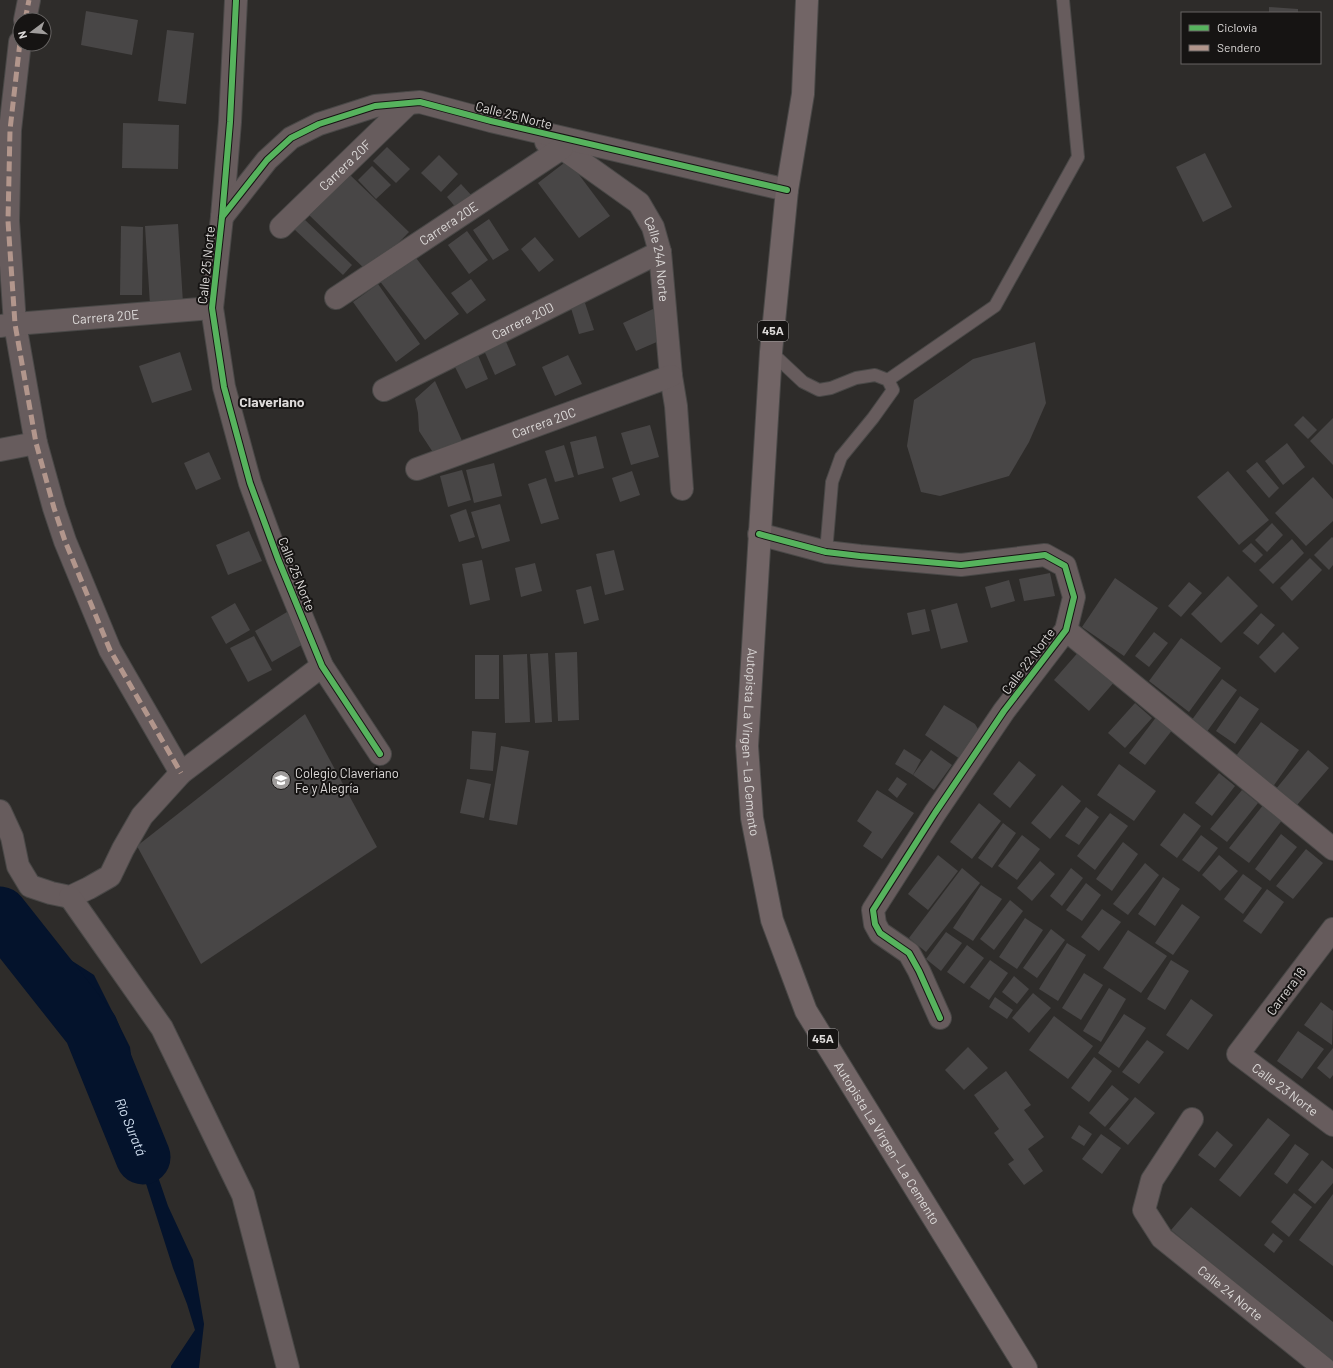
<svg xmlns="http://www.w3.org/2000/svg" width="1333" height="1368" font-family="Barlow,sans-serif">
  <rect width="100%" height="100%" fill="#2e2c2a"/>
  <polygon fill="#04132c" points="0,896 52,948 94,975 130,1047 140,1124 168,1206 193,1260 204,1324 199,1368 171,1368 171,1366 195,1330 187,1304 173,1268 140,1165 117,1108 110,1051 66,996 0,921"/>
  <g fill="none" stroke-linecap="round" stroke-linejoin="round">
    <path stroke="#04132c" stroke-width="55" id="s1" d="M0 914 91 1029 143 1157"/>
  </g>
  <g fill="#484646">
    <polygon points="1269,7 1298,9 1298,13 1269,13"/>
    <polygon points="86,11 138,20 132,55 81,45"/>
    <polygon points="167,30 194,33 186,104 158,101"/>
    <polygon points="123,123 179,125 178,169 122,168"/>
    <polygon points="387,147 410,169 396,183 373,161"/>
    <polygon points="1205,153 1232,207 1203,222 1176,167"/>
    <polygon points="439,155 458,174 441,192 421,173"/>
    <polygon points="568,160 610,216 579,238 538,183"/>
    <polygon points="372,166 391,185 376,199 358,180"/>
    <polygon points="348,173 409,232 369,273 308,214"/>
    <polygon points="461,184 472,196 458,210 447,197"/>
    <polygon points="303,218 352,265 343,275 294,229"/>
    <polygon points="489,219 509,250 493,260 473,230"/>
    <polygon points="178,224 183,303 150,305 145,226"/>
    <polygon points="121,226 143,227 142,295 120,295"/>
    <polygon points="467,231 488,260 469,274 448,245"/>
    <polygon points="535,237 554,260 539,272 521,249"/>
    <polygon points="413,254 459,314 425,340 379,280"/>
    <polygon points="471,279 486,300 467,314 451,293"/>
    <polygon points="378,284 420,344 396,362 353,302"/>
    <polygon points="584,300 594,330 579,334 570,305"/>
    <polygon points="653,309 666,338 636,351 623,323"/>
    <polygon points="504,337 516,365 495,375 482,346"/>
    <polygon points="1035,342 1046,403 1029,442 1009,476 940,496 921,492 907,446 914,400 973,359"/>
    <polygon points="475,348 488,379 466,389 452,361"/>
    <polygon points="180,352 192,390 152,403 139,366"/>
    <polygon points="568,355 582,384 555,396 542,367"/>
    <polygon points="435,381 464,445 436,457 419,431 418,413 415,399"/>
    <polygon points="1303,416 1317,430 1308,439 1294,425"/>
    <polygon points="1333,418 1333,465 1310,441"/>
    <polygon points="650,425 659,457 631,465 621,433"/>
    <polygon points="596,436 604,468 578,475 570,442"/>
    <polygon points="1287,443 1305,467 1283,485 1265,461"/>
    <polygon points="564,445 574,477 555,482 545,451"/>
    <polygon points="209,452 221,479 196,490 184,463"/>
    <polygon points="1257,462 1279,488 1269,498 1246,471"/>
    <polygon points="494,463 502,496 474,503 466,470"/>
    <polygon points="462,470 471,500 448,507 440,476"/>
    <polygon points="632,471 640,495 620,502 612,478"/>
    <polygon points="1228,471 1269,520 1239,545 1197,497"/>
    <polygon points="1313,477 1333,499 1333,521 1306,546 1275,513"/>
    <polygon points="546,478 559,519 541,524 528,484"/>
    <polygon points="500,504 510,541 482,549 471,512"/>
    <polygon points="466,509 475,537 459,542 450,515"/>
    <polygon points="1272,523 1283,535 1267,552 1255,540"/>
    <polygon points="249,531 262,561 228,575 216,545"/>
    <polygon points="1332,537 1333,538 1333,565 1329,570 1314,555"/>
    <polygon points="1292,539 1304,553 1273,584 1259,570"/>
    <polygon points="1251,543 1263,555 1255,563 1242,551"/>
    <polygon points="614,550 624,590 605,595 596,554"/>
    <polygon points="1310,558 1322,570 1292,601 1280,588"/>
    <polygon points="482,560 490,600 470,605 462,564"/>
    <polygon points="535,563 542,591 521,597 515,568"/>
    <polygon points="1050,573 1055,596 1024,601 1019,579"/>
    <polygon points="1228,576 1258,606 1221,643 1191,614"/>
    <polygon points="1115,578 1158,608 1124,656 1082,627"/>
    <polygon points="1009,580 1015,601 991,608 985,587"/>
    <polygon points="1189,582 1202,593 1181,617 1168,606"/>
    <polygon points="591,586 599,620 584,624 576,590"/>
    <polygon points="235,603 250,630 226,644 211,617"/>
    <polygon points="957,603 968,642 941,649 931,610"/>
    <polygon points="925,609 930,631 912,635 907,613"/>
    <polygon points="287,612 305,643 272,662 255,631"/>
    <polygon points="1261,613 1275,625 1258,645 1243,633"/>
    <polygon points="1154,632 1168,643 1149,667 1135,656"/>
    <polygon points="1283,632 1299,648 1275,673 1259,657"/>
    <polygon points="254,636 272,670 248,682 230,648"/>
    <polygon points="1181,638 1221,668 1189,712 1149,681"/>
    <polygon points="1081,649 1116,680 1089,711 1054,680"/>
    <polygon points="577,652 579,720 558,721 555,653"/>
    <polygon points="548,653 552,722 535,723 530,654"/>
    <polygon points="527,654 530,722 505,723 503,655"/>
    <rect x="475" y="655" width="24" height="44"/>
    <polygon points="1222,679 1237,690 1206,733 1191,721"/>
    <polygon points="1240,696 1259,709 1235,744 1216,731"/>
    <polygon points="1135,703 1152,718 1125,748 1108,733"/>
    <polygon points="944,705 975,724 982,736 960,759 925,735"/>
    <polygon points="305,714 377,847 201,964 137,846"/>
    <polygon points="1157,716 1173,729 1145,765 1129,753"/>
    <polygon points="1261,722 1299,750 1272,788 1233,760"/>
    <polygon points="472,731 496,733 493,771 470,769"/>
    <polygon points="501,746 529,751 517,825 489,820"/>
    <polygon points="904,749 921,760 913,775 895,764"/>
    <polygon points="931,750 952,765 934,790 913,775"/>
    <polygon points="1308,750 1329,768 1291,812 1271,795"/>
    <polygon points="1019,761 1036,775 1010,808 993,794"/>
    <polygon points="1119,764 1156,791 1134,821 1097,795"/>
    <polygon points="1219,773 1235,786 1212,816 1195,803"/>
    <polygon points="897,777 907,784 897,798 888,790"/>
    <polygon points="467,779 491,784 484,818 460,813"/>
    <polygon points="1062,785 1081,801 1050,839 1031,823"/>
    <polygon points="877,790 914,813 882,859 863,846 872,832 857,821"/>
    <polygon points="1242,790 1258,803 1227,842 1210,829"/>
    <polygon points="979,803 1001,821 972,859 950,842"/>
    <polygon points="1264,804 1283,819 1249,863 1229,848"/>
    <polygon points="1086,807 1099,817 1079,845 1065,836"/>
    <polygon points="1110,813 1128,826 1095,870 1077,856"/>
    <polygon points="1184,813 1201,826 1177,858 1160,845"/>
    <polygon points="1003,823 1016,833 992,868 978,858"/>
    <polygon points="1281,834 1297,847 1270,881 1255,869"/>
    <polygon points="1022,835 1040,849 1017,880 998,866"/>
    <polygon points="1201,835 1218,848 1199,872 1182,860"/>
    <polygon points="1123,842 1138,854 1112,891 1096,879"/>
    <polygon points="1306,849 1323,863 1293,899 1276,886"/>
    <polygon points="938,855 958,871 928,910 908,894"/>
    <polygon points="1219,855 1238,871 1220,891 1202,875"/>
    <polygon points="1040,861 1055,874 1032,901 1017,888"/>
    <polygon points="1145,863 1159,875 1128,915 1113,904"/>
    <polygon points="962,868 980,883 926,952 909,938"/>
    <polygon points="1071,868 1083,878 1062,906 1050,896"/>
    <polygon points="1243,874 1262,888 1243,914 1224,899"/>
    <polygon points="1163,877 1180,889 1155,926 1138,914"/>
    <polygon points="1086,883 1101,895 1082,921 1066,910"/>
    <polygon points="981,885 1002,899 973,941 953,928"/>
    <polygon points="1267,889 1284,902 1261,934 1243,921"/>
    <polygon points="1010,900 1023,911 994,950 980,939"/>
    <polygon points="1182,904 1200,917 1173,955 1155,943"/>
    <polygon points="1102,909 1121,922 1099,951 1081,937"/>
    <polygon points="1025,918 1043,930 1017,969 999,957"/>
    <polygon points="1051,929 1065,940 1037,978 1023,968"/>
    <polygon points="1128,930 1167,956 1141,993 1103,968"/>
    <polygon points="946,932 962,943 941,971 926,959"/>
    <polygon points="1067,943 1086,955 1058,1001 1039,989"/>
    <polygon points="967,945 984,958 964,984 947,972"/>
    <polygon points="990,960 1008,973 989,1000 970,987"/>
    <polygon points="1171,960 1189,971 1165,1010 1147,999"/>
    <polygon points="1084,973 1103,985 1081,1020 1062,1008"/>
    <polygon points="1014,976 1029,989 1017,1004 1002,992"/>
    <polygon points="1109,988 1126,999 1101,1042 1083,1031"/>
    <polygon points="1033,993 1051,1008 1029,1033 1012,1018"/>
    <polygon points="995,997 1013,1010 1007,1019 989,1007"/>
    <polygon points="1191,999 1213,1015 1188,1050 1166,1035"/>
    <polygon points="1321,1002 1333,1011 1332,1045 1304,1025"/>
    <polygon points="1124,1014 1146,1028 1119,1068 1098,1053"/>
    <polygon points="1054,1016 1093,1046 1068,1079 1029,1050"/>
    <polygon points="1298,1031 1324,1049 1302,1079 1277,1061"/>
    <polygon points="1147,1040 1164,1052 1139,1084 1122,1072"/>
    <polygon points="968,1047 988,1068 964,1090 945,1070"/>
    <polygon points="1333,1048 1333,1075 1330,1079 1317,1068"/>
    <polygon points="1094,1057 1112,1071 1089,1102 1071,1088"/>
    <polygon points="1006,1071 1031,1105 1024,1110 1044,1137 1028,1149 1043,1171 1024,1185 1008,1164 1014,1160 994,1133 999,1129 974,1095"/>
    <polygon points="1112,1085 1129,1099 1105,1127 1089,1113"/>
    <polygon points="1135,1097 1155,1113 1128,1145 1109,1129"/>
    <polygon points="1268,1118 1290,1135 1240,1197 1219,1180"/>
    <polygon points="1079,1125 1092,1134 1084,1146 1071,1138"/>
    <polygon points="1217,1131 1233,1145 1215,1168 1198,1155"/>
    <polygon points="1101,1134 1121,1148 1102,1174 1082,1159"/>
    <polygon points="1295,1144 1309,1154 1287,1184 1274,1174"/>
    <polygon points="1322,1160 1333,1169 1333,1183 1315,1204 1298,1190"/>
    <polygon points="1294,1193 1312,1207 1289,1237 1271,1222"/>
    <polygon points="1333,1194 1333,1266 1299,1240"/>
    <polygon points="1191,1207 1333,1322 1333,1362 1171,1230"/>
    <polygon points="1273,1233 1283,1241 1274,1253 1264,1245"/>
  </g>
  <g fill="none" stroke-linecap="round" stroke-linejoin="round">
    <g stroke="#494847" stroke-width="14">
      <g id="lane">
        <polyline points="771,352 803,382 819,390 831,388 856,378 875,375 888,380 893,390 873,418 841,457 832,482 826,552"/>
        <polyline points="888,380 995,306 1078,157 1063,0"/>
      </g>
    </g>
    <g stroke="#494847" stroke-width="24">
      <g id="street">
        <polyline points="236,0 230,122 222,217 212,308 224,387 250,483 278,559 322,666 380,754"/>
        <polyline points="25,20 29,0"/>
        <polyline points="20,42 10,130 8,221 15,324 36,443 54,508 65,541 110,650 181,773"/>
        <path id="s2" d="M546 142 562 148 639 203 653 227 660 252 671 376 676 406 682 489"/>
        <polyline points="222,217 267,160 291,138 319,124 375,106 420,102 491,121 787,190"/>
        <path id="s3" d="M281 227 409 103"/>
        <path id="s4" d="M336 298 562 148"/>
        <path id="s5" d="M0 326 15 324 212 308"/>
        <path id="s6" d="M384 390 660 252"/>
        <polyline points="0,450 36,443"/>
        <path id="s7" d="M417 469 671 376"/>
        <polyline points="759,534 826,552 860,556 961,565 1045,555 1065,566 1074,597 1066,630 1004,711 935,813 873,910 875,924 880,933 909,953 919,971 940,1018"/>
        <polyline points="1066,630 1333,849"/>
        <polyline points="0,811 12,837 18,866 30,886 51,893 70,897 89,888 110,876 123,849 142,816 181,773 322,666"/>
        <polyline points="70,897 162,1028 243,1195 288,1368"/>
        <path id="s8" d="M1333 929 1238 1054 1333 1125"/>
        <path id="s9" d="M1192 1119 1152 1180 1144 1210 1162 1238 1324 1368"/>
      </g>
    </g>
    <g stroke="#494847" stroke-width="24">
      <g id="primary">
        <path id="s10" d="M807 0 803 94 787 190 771 352 747 746 752 818 772 920 806 1011 1026 1368"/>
      </g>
    </g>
    <use href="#lane" stroke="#675c5d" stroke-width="12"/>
    <use href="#street" stroke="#675c5d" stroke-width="22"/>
    <use href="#primary" stroke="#726566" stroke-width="22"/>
    <g stroke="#b2968c" stroke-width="5" stroke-dasharray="10 5" stroke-linecap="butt">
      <polyline points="25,20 29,0"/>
      <polyline points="20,42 10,130 8,221 15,324 36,443 54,508 65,541 110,650 181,773"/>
    </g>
    <g stroke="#161413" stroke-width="8">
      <g id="cycleway">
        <polyline points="236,0 230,122 222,217 212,308 224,387 250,483 278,559 322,666 380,754"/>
        <polyline points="222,217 267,160 291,138 319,124 375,106 420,102 491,121 787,190"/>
        <polyline points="759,534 826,552 860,556 961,565 1045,555 1065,566 1074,597 1066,630 1004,711 935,813 873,910 875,924 880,933 909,953 919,971 940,1018"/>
      </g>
    </g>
    <use href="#cycleway" stroke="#56b35d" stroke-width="6"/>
  </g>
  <defs>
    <g id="school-disc" transform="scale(1)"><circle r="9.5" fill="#a09d9c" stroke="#161413"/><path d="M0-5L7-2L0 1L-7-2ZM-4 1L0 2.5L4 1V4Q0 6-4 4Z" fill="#fff"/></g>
  </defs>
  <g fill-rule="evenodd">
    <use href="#school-disc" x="281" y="780"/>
  </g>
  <g text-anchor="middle" stroke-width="4" stroke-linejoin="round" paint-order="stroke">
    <g fill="#161413" stroke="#a19f9e" stroke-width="1">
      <rect x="758" y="321" width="30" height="20" rx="3"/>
      <rect x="808" y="1029" width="30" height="20" rx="3"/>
    </g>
    <g font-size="12" font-weight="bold" fill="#dddad9">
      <text x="773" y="335">45A</text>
      <text x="823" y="1043">45A</text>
    </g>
    <g font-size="13" fill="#dddad9" stroke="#161413">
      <text transform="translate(514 115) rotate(14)" y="5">Calle 25 Norte</text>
      <text dy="5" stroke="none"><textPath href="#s3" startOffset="89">Carrera 20F</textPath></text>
      <text dy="5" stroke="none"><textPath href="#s4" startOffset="135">Carrera 20E</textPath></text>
      <text dy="5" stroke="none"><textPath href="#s2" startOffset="172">Calle 24A Norte</textPath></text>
      <text transform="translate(206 265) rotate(-84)" y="5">Calle 25 Norte</text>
      <text dy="5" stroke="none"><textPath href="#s5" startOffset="106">Carrera 20E</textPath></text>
      <text dy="5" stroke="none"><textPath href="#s6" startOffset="155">Carrera 20D</textPath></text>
      <text dy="5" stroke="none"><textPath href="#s7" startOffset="135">Carrera 20C</textPath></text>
      <text transform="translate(297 574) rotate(68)" y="5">Calle 25 Norte</text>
      <text transform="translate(1028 661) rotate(-53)" y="5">Calle 22 Norte</text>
      <text dy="5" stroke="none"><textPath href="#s10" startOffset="745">Autopista La Virgen - La Cemento</textPath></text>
      <text transform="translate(1286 991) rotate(-53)" y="5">Carrera 18</text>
      <text dy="5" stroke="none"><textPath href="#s8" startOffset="216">Calle 23 Norte</textPath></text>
      <text dy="5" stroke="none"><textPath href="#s10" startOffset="1177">Autopista La Virgen - La Cemento</textPath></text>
      <text dy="5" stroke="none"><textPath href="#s9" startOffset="225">Calle 24 Norte</textPath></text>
    </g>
    <g font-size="13" fill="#dddad9" stroke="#161413" text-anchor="start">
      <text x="295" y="778">Colegio Claveriano<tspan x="295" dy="15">Fe y Alegría</tspan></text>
    </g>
    <g font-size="14" font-weight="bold" fill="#dddad9" stroke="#161413">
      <text x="272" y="407">Claveriano</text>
    </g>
    <g font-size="14" font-style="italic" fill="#d3e1f2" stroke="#161413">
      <text dy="5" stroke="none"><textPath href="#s1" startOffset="252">Río Suratá</textPath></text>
    </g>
  </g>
  <rect x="1181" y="12" width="140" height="52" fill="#161413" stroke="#666362"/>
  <rect x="1189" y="25" width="20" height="6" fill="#56b35d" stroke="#666362"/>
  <text x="1217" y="32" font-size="12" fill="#dddad9">Ciclovía</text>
  <rect x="1189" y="45" width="20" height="6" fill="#b2968c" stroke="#666362"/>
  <text x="1217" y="52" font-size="12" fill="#dddad9">Sendero</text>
  <g transform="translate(32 32) rotate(254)"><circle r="19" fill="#161413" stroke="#666362"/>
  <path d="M0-3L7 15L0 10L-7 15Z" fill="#a09d9c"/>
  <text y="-6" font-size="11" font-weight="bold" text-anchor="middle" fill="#dddad9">N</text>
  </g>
</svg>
